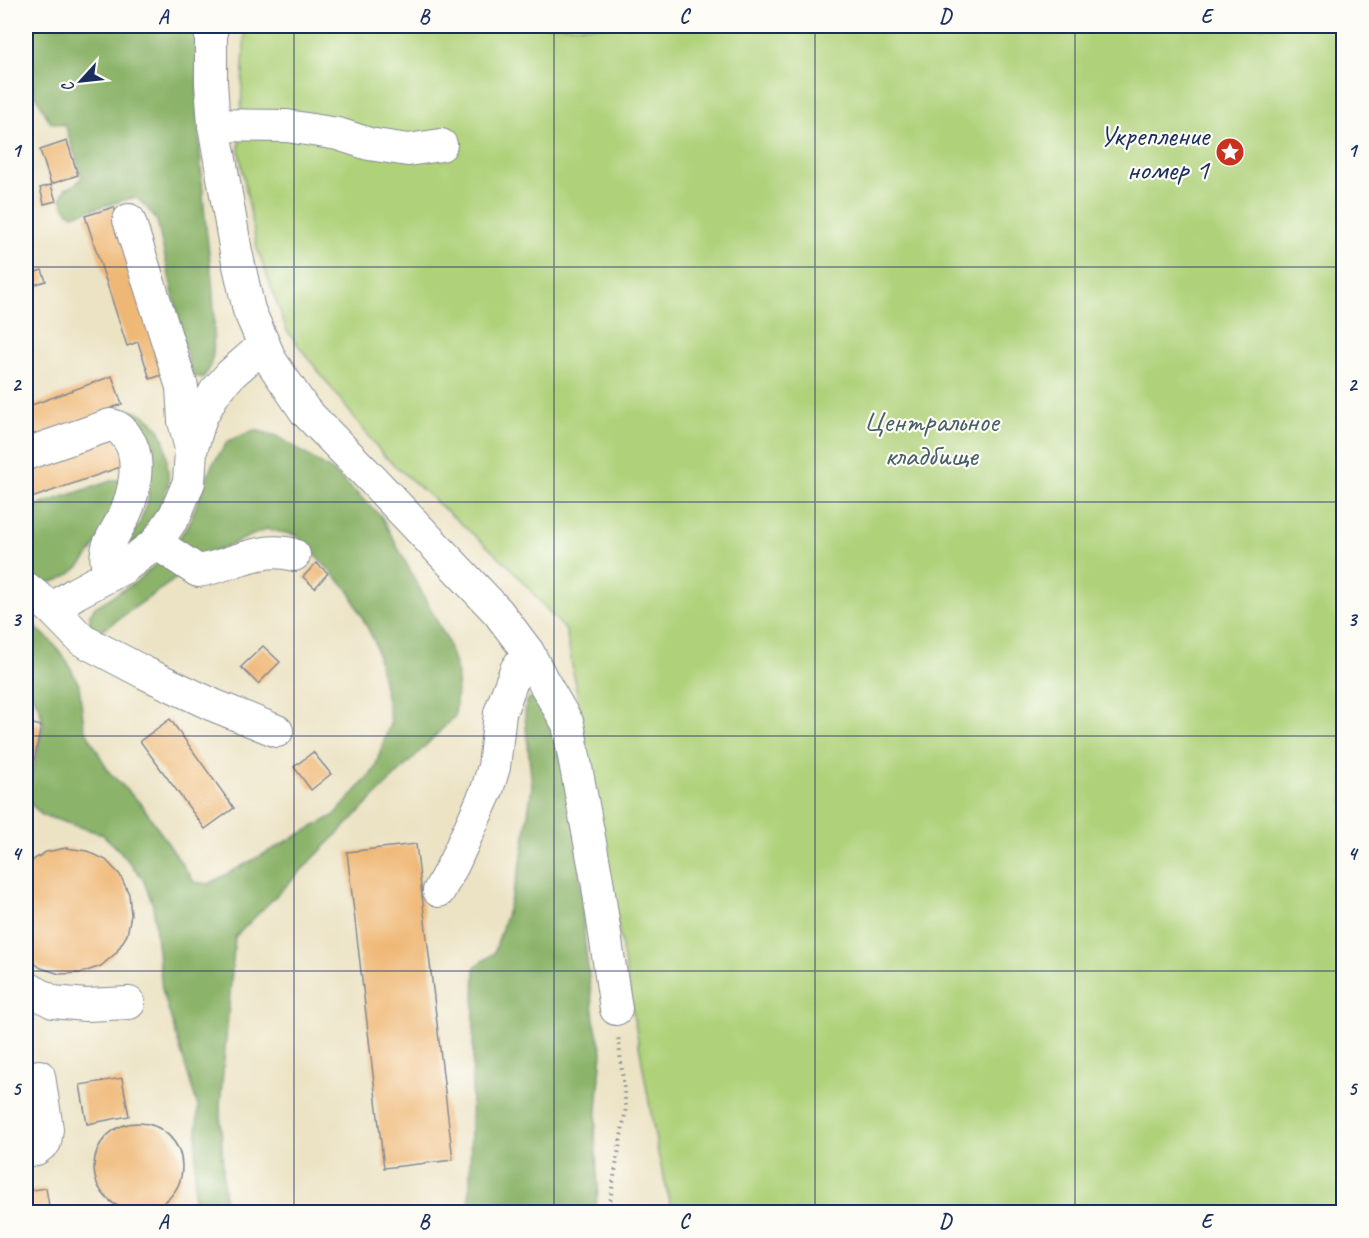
<svg xmlns="http://www.w3.org/2000/svg" width="1369" height="1238" font-family="Caveat,sans-serif">
  <rect width="100%" height="100%" fill="#fdfcf7"/>
  <filter id="ink" filterUnits="userSpaceOnUse"><feTurbulence type="fractalNoise" baseFrequency=".0167" numOctaves="2"/><feDisplacementMap in="SourceGraphic" scale="12" xChannelSelector="R" yChannelSelector="G"/><feConvolveMatrix kernelMatrix="1 2 1 2 8 2 1 2 1" color-interpolation-filters="sRGB"/></filter>
  <filter id="wash" filterUnits="userSpaceOnUse"><feTurbulence type="fractalNoise" baseFrequency=".008" numOctaves="4" result="noise"/><feDisplacementMap in="SourceGraphic" scale="24" xChannelSelector="R" yChannelSelector="G"/><feGaussianBlur stdDeviation="1.35" result="paint"/><feColorMatrix in="noise" values="0 0 0 0 0 0 0 0 0 0 0 0 0 0 0 0 0 1.4 0 .05"/><feComposite in="paint" operator="in"/></filter>
  <g filter="url(#wash)">
    <rect width="100%" height="100%" fill="#ece3c4"/>
    <polygon fill="#afd179" stroke="#65806c" stroke-width="1.5" points="245,26 1343,26 1343,1212 672,1212 658,1153 566,631 508,565 384,456 287,331 257,248 239,151"/>
    <g fill="#8bb369" stroke="#537164" stroke-width="1.5">
      <path d="M26 26H196C197 90 199 154 205 218 209 256 215 293 214 332 213 339 214 347 213 354 211 363 209 373 202 378L191 375 157 221 148 209 137 198H132L73 215C66 211 64 206 61 198L65 189C72 186 79 184 82 176L65 125 50 122 35 94 26 63Z"/>
      <path d="M114 410C151 407 167 431 167 464 168 470 169 477 168 483 166 496 154 518 147 530 142 539 128 547 119 554L139 525 148 501V483Z"/>
      <polygon points="254,430 277,436 334,472 381,516 448,642 458,675 455,716 235,937 220,1106 225,1212 193,1212 198,1107 162,989 153,905 143,879 120,851 102,834 42,815 29,802 27,794 43,726 40,709 31,692 26,685 26,619 51,641 67,661 79,685 84,727 109,772 142,805 194,882 209,884 335,815 374,770 391,721 375,643 349,591 296,535 266,529 212,553 107,627 101,630 92,627 90,623 90,614 95,607 136,582 168,553 189,524 212,465 228,441"/>
      <path d="M114 480H121L125 484C109 517 92 573 52 582 40 585 35 585 26 578V509Z"/>
      <polygon points="529,698 535,699 556,732 577,835 585,942 594,1020 602,1052 595,1134 598,1189 595,1212 469,1212 475,967 494,953 506,916 521,863 532,786 525,717 526,704"/>
    </g>
    <g id="blocks">
      <g fill="#efb775">
        <polygon points="67,141 78,175 51,184 40,150"/>
        <polygon points="51,185 56,201 44,204 40,188"/>
        <polygon points="114,207 168,373 150,379 138,342 127,346 85,216"/>
        <polygon points="42,270 46,281 26,287 26,275"/>
        <polygon points="112,376 122,404 98,413 106,436 114,433 126,465 26,500 26,407"/>
        <polygon points="316,563 328,573 315,588 303,577"/>
        <polygon points="263,646 280,662 258,684 241,667"/>
        <polygon points="170,719 234,808 205,829 140,741"/>
        <polygon points="26,722 41,726 33,767 26,765"/>
        <polygon points="313,752 331,774 311,790 294,767"/>
        <polygon points="416,844 453,1160 384,1168 347,852"/>
        <polygon points="66,848 87,851 106,860 120,875 129,894 131,915 127,935 116,953 101,966 81,973 60,974 41,968 26,957 26,866 28,863 46,852"/>
        <polygon points="122,1078 129,1116 87,1124 80,1085"/>
        <circle cx="138" cy="1167" r="44"/>
        <polygon points="46,1188 50,1212 26,1212 26,1191"/>
      </g>
    </g>
  </g>
  <g filter="url(#ink)">
    <use href="#blocks" fill-opacity="0" stroke="#848991" stroke-width="1.5"/>
    <g fill="none" stroke-linecap="round" stroke-linejoin="round">
      <g stroke="#848991" stroke-width="34">
        <g id="minor">
          <polyline points="211,26 211,83 214,125 236,252 249,310 271,361 305,411 367,474 498,612 528,652 543,681 568,724 597,880 616,1009"/>
          <polyline points="214,125 287,126 338,134 369,144 408,150 441,145"/>
          <polyline points="129,220 182,387 184,421 190,445"/>
          <path d="M26 454 110 425C119 426 124 432 128 439 142 458 134 494 125 514 120 525 112 536 108 547 105 557 106 565 110 574"/>
          <path d="M156 543 198 571C231 566 260 545 294 555"/>
          <polyline points="26,588 52,609 76,593 123,568 156,543 175,515 189,482 191,451 201,417 215,392 231,374 264,345"/>
          <polyline points="52,609 82,640 145,673 213,705 277,731"/>
          <polyline points="439,891 454,863 487,790 494,767 500,713 516,670 528,652"/>
          <polyline points="26,987 53,1002 86,1005 129,1003"/>
          <polyline points="26,1151 36,1149 45,1142 47,1129 39,1076"/>
        </g>
      </g>
      <polyline stroke="#848991" stroke-width="4" stroke-dasharray="1.5 4.5" stroke-linecap="butt" points="608,1212 626,1108 618,1035"/>
      <use href="#minor" stroke="#fff" stroke-width="32"/>
    </g>
  </g>
  <path fill="none" stroke="#1b2f5e" stroke-width="1.5" stroke-opacity="0.55" d="M294 26V1212M554 26V1212M815 26V1212M1075 26V1212M26 267H1344M26 502H1344M26 736H1344M26 971H1344"/>
  <defs>
    <g id="sight-disc" transform="scale(1.5)"><circle r="9.5" fill="#c8321e" stroke="#fdfcf7"/><path d="M0-6L1.8-2.2L6-1.7L2.9 1.2L3.7 5.4L0 3.3L-3.7 5.4L-2.9 1.2L-6-1.7L-1.8-2.2Z" fill="#fff"/></g>
  </defs>
  <g fill-rule="evenodd">
    <use href="#sight-disc" x="1230" y="152"/>
  </g>
  <g text-anchor="middle" stroke-width="4.5" stroke-linejoin="round" paint-order="stroke">
    <g font-size="30" fill="#1b2f5e" stroke="#fdfcf7" text-anchor="end">
      <text x="1209" y="145">Укрепление<tspan x="1209" dy="34">номер 1</tspan></text>
    </g>
    <g font-size="30" fill="#476066" stroke="#fdfcf7">
      <text x="931" y="431">Центральное<tspan x="931" dy="34">кладбище</tspan></text>
    </g>
  </g>
  <rect width="1369" height="1238" fill="none" stroke="#fdfcf7" stroke-width="66"/>
  <g transform="translate(81 81) rotate(243)" stroke="#fdfcf7" stroke-width="4.5" paint-order="stroke">
  <path d="M0-4.5L10 22L0 15L-10 22Z" fill="#1b2f5e"/>
  <text y="-9" font-size="16" font-weight="bold" text-anchor="middle" fill="#1b2f5e">С</text>
  </g>
  <rect x="33" y="33" width="1303" height="1172" fill="none" stroke="#1b2f5e" stroke-width="2"/>
  <g font-size="20" text-anchor="middle" font-weight="bold" fill="#1b2f5e">
    <text x="163" y="23">A</text>
    <text x="424" y="23">B</text>
    <text x="684" y="23">C</text>
    <text x="945" y="23">D</text>
    <text x="1206" y="23">E</text>
    <text x="16" y="157">1</text>
    <text x="1352" y="157">1</text>
    <text x="16" y="391">2</text>
    <text x="1352" y="391">2</text>
    <text x="16" y="626">3</text>
    <text x="1352" y="626">3</text>
    <text x="16" y="860">4</text>
    <text x="1352" y="860">4</text>
    <text x="16" y="1095">5</text>
    <text x="1352" y="1095">5</text>
    <text x="163" y="1228">A</text>
    <text x="424" y="1228">B</text>
    <text x="684" y="1228">C</text>
    <text x="945" y="1228">D</text>
    <text x="1206" y="1228">E</text>
  </g>
</svg>
